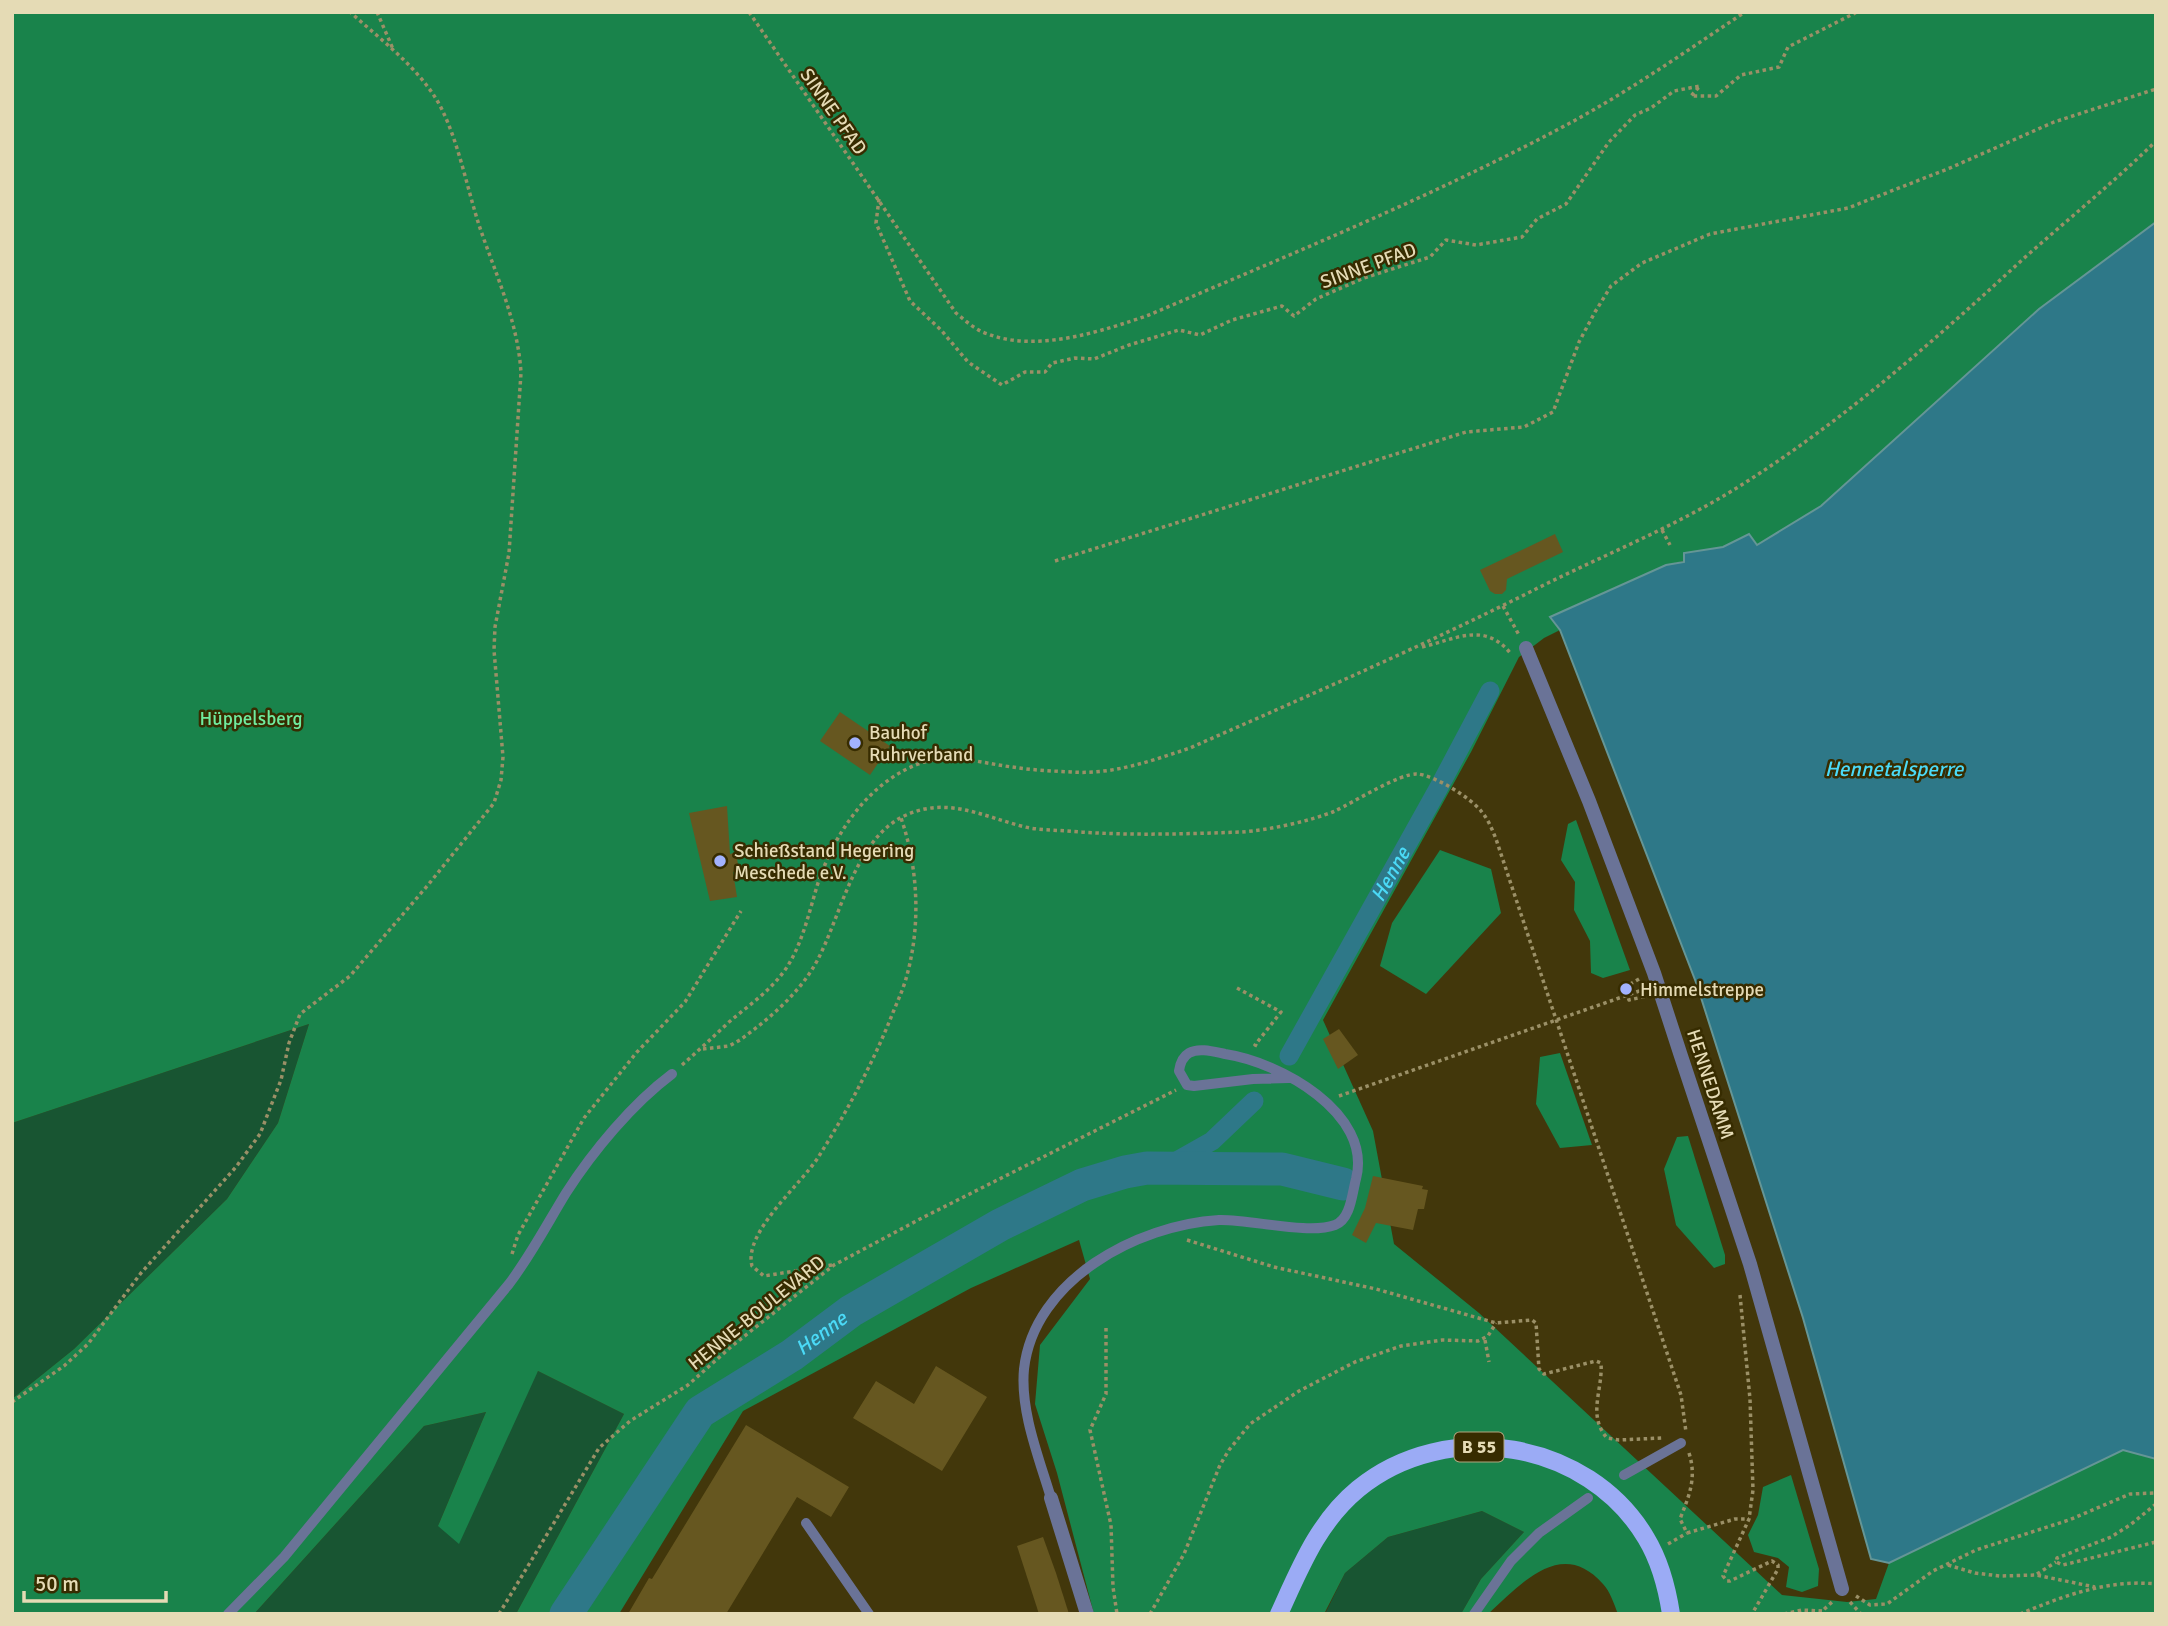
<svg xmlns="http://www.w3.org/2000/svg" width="2168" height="1626" font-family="Signika,sans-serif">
  <rect width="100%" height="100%" fill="#42370b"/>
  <g fill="#185532">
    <polygon points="309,1024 278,1123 227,1199 74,1349 12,1399 12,1123"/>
    <polygon points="538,1371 624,1414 516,1614 254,1614 424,1426 486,1412 438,1526"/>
    <polygon points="1482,1511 1524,1532 1481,1579 1461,1614 1325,1614 1345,1573 1388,1537"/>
  </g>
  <g fill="#19834b">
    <path d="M12 12H2156V222L2039 309 1821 506 1757 545 1749 535 1723 547 1685 553 1684 561 1666 565 1550 617 1560 630 1544 638 1519 657 1471 752 1323 1020 1373 1131 1394 1244 1479 1313 1782 1595 1847 1602 1876 1599 1889 1563 2123 1450 2156 1459V1614H1618C1614 1604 1610 1591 1603 1584 1562 1537 1522 1583 1488 1614H1461L1481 1579 1524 1532 1482 1511 1388 1537 1345 1573 1324 1614H1094L1057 1473 1035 1404 1040 1345 1090 1279 1079 1240 971 1288 743 1411 619 1614H516L624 1414 538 1371 459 1544 438 1526 486 1412 424 1426 254 1614H12V1399L74 1349 227 1199 278 1123 309 1024 12 1123Z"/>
    <polygon points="1576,820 1630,970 1603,978 1591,973 1590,941 1574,910 1575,882 1561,860 1568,824"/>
    <polygon points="1440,850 1491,869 1501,913 1426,994 1380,966 1392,923"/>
    <polygon points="1560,1053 1592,1145 1560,1148 1536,1104 1540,1057"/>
    <polygon points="1688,1136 1725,1255 1725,1264 1714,1268 1676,1225 1664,1169 1677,1137"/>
    <polygon points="1791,1475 1819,1569 1818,1586 1802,1592 1786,1587 1789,1567 1778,1558 1754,1552 1748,1535 1758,1515 1763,1487"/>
  </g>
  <polygon fill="#2e7888" stroke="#659696" stroke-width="2" points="2156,222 2156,1459 2123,1450 1889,1563 1871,1559 1803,1318 1697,985 1560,630 1550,617 1666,565 1684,562 1684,553 1723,547 1749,534 1757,545 1821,506 2039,309"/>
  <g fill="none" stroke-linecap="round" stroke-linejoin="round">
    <g stroke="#2e7888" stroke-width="19">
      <path id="s1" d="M1289 1056 1438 789 1490 691"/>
      <polyline points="1166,1167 1212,1141 1254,1101"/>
    </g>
    <path stroke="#2e7888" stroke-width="33" id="s2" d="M566 1614 700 1412 792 1355 851 1311 1000 1225 1082 1185 1125 1172 1147 1168 1282 1169 1343 1184"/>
  </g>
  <g fill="#665720">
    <polygon points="1555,534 1563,552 1507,579 1506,590 1502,594 1495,594 1490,591 1480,570"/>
    <polygon points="840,712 890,746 870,775 820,741"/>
    <polygon points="727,806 730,854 736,852 739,871 733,872 737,897 710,901 689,813"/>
    <polygon points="1339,1029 1358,1055 1338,1069 1323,1039"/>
    <polygon points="1373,1176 1423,1186 1422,1189 1428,1190 1424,1209 1418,1209 1413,1230 1376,1223 1366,1243 1352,1235 1365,1208"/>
    <polygon points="936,1366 987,1397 942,1471 853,1418 876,1381 914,1404"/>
    <polygon points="746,1425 849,1487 831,1517 797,1497 726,1614 628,1614 649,1578 652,1579"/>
    <polygon points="1043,1537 1056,1573 1069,1614 1039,1614 1017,1546"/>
  </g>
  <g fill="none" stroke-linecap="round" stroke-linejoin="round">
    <g stroke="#9b9067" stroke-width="3.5" stroke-dasharray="3.5 3.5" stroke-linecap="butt">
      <polyline points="377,12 393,49"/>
      <path d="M749 12 956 313C966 321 975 330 988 334 1036 353 1103 331 1149 315 1291 254 1434 196 1570 123 1631 90 1688 50 1745 12"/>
      <polyline points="879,199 876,223 910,301 941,330 968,362 1002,385 1025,372 1045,372 1052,363 1075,358 1094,359 1129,345 1179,330 1200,335 1232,320 1282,306 1294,316 1316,299 1364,278 1430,257 1446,240 1476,245 1522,237 1537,219 1566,204 1609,142 1635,115 1651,108 1674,91 1700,86 1691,96 1716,96 1741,75 1779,67 1788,47 1857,12"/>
      <polyline points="1662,530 1670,545"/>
      <polyline points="1055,561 1466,432 1524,427 1553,412 1579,342 1595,312 1611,286 1642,263 1710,234 1848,208 1950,168 2054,122 2156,89"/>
      <polyline points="1503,606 1519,635"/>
      <path d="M1422 647C1456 639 1485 621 1511 654"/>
      <polyline points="1639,979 1625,987 1629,1000 1647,996"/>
      <polyline points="1237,988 1281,1012 1255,1045 1259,1047"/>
      <path d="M703 1049 729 1046 740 1040C770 1018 799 994 817 961 841 916 854 842 902 817 946 795 981 816 1025 827 1038 830 1053 830 1067 831 1125 836 1184 834 1242 832 1269 830 1311 821 1335 811 1354 802 1400 773 1417 774 1434 775 1471 798 1481 811 1488 819 1492 829 1496 839L1681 1395 1686 1432"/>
      <path d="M682 1065C698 1051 713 1037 729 1022 749 1005 772 990 787 967 803 942 809 912 818 883 835 833 867 784 918 764 950 752 980 763 1012 767 1031 770 1051 771 1071 772 1112 775 1151 761 1190 748 1303 698 1416 649 1526 594 1598 557 1674 528 1743 484 1844 420 1934 341 2022 260 2067 220 2113 183 2156 141"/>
      <polyline points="1339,1096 1642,990"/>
      <path d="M1187 1240 1274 1267 1376 1289 1496 1323 1532 1320 1536 1323 1539 1369 1544 1374 1596 1361 1601 1363C1603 1390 1587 1415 1607 1438L1619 1440 1662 1438"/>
      <polyline points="512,1254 518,1235 584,1118 637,1052 685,1002 741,911"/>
      <path d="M832 1265 764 1276 752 1266C743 1232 801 1185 819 1156 848 1110 874 1061 894 1010 899 998 904 987 907 975 921 924 918 867 901 818"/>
      <polyline points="1740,1295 1750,1399 1753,1490 1749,1519 1723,1576 1727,1581 1730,1581 1772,1561 1778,1565 1778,1569 1752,1614"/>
      <polyline points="1106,1328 1106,1394 1090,1430 1111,1525 1113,1587 1117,1614"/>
      <polyline points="1485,1340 1489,1362"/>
      <path d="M12 1402 64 1366 88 1344 141 1273 236 1167 260 1134 281 1080 289 1043 300 1014 350 976 428 885 494 803 501 780 503 757 494 650 495 627 509 553 521 373C518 321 495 273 479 225 466 185 456 128 433 94 411 62 379 38 350 12"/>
      <path d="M1689 1453C1697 1478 1689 1496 1680 1519L1687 1533 1735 1519H1749"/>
      <polyline points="2156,1504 2130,1525 2111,1537 2057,1558 2056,1562 2063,1565 2156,1542"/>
      <polyline points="1668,1544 1687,1533"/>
      <polyline points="1948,1565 1975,1573 2000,1576 2036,1575 2095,1587"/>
      <polyline points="2037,1574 2056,1562"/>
      <polyline points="1856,1596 1870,1605 1887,1604 1933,1571 1976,1550 2069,1520 2130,1494 2156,1493"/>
      <polyline points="1850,1602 1861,1614"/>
      <polyline points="499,1614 599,1448 630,1421 688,1385 732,1346 834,1265 920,1219 1176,1090"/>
      <polyline points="1150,1614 1184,1554 1220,1465 1229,1450 1250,1424 1299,1391 1355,1362 1401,1346 1442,1340 1478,1341 1488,1336 1496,1323"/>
      <polyline points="1784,1614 1802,1610 1822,1611"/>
      <polyline points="1819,1614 1832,1602"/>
      <path d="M2020 1614C2063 1596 2108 1579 2156 1584"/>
    </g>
    <g stroke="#6a7397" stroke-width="10">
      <polyline points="1624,1475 1681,1443"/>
      <path d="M1051 1498C1039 1458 1020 1411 1024 1369 1034 1280 1137 1225 1219 1220 1250 1219 1308 1235 1335 1225 1351 1219 1352 1193 1356 1179 1373 1113 1279 1062 1225 1054 1215 1052 1199 1047 1189 1053 1182 1057 1180 1064 1179 1071L1187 1085 1194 1086 1253 1079 1289 1078"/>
      <polyline points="806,1523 869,1614"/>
      <path d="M228 1614 284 1557 509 1284C531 1255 547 1224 566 1193 593 1151 632 1104 672 1074"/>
      <polyline points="1474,1614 1511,1561 1539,1533 1588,1498"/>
    </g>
    <polyline stroke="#6a7397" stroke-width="14" points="1526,648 1589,801 1654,973 1681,1056 1750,1264 1842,1589"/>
    <polyline stroke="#6a7397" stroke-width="14" points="1051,1498 1087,1614"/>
    <path stroke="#9babf5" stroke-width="18" d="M1279 1614C1300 1568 1318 1522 1358 1489 1446 1417 1588 1440 1646 1538 1660 1561 1667 1588 1671 1614"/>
  </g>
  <g fill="#a2b2fd" stroke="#372c00" stroke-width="2.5">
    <circle cx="855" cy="743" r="7"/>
    <circle cx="720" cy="861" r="7"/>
    <circle cx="1626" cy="989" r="7"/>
  </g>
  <g text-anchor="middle" stroke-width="5" stroke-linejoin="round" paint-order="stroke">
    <rect fill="#372c00" stroke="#b1a67f" stroke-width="2" x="1454.5" y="1432.5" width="49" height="29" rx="5"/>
    <g font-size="18" font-weight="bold" fill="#e5dbb5">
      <text x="1479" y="1453">B 55</text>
    </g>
    <g font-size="19" fill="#e5dbb5" stroke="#372c00">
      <text transform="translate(834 111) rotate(55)" y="7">SINNE PFAD</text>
      <text transform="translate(1368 265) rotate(-20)" y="7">SINNE PFAD</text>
      <text transform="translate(1711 1084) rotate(72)" y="7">HENNEDAMM</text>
      <text transform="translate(756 1312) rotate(-39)" y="7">HENNE-BOULEVARD</text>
    </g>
    <g font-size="19" fill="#6fec9f" stroke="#372c00">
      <text x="251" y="725">Hüppelsberg</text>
    </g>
    <g font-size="19" fill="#e5dbb5" stroke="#372c00" text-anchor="start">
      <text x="869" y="739">Bauhof<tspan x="869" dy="22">Ruhrverband</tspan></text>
      <text x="734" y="857">Schießstand Hegering<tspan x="734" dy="22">Meschede e.V.</tspan></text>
      <text x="1640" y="996">Himmelstreppe</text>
    </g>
    <g font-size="21" font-style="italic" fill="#4bdaf7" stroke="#372c00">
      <text x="1894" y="776">Hennetalsperre</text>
      <text dy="7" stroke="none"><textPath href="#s1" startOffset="208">Henne</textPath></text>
      <text dy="7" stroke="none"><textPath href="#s2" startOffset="387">Henne</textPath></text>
    </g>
  </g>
  <rect width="2168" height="1626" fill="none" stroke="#e5dbb5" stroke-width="28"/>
  <path d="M24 1591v10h142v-10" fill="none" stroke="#e5dbb5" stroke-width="3.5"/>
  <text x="35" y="1591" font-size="21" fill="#e5dbb5" stroke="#372c00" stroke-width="5" paint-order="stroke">50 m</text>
</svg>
